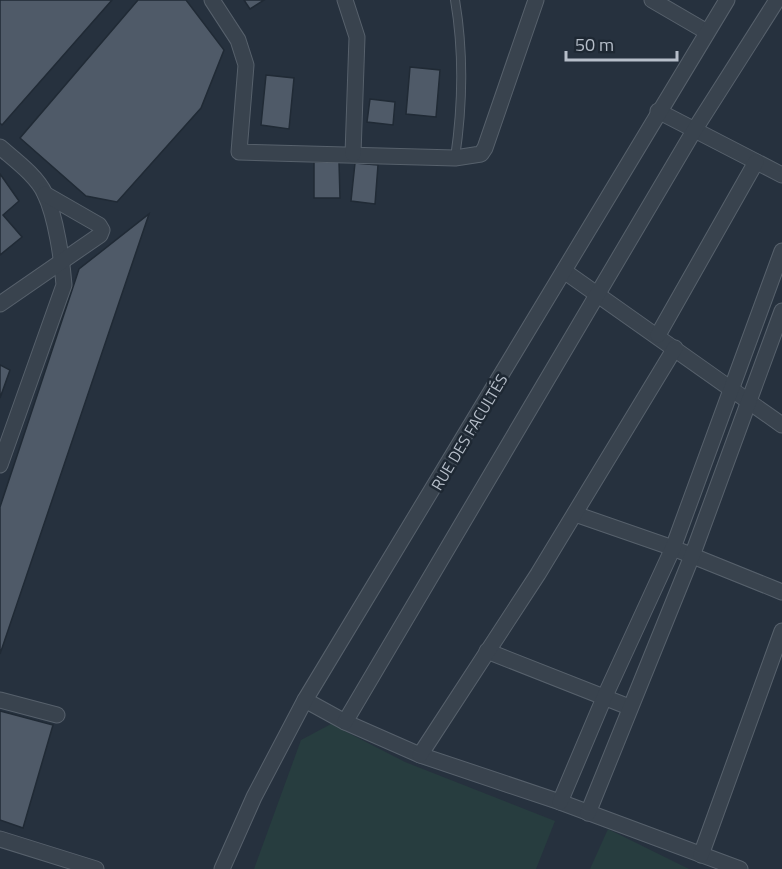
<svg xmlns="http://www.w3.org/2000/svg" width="782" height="869" font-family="'Titillium Web',sans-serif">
  <rect width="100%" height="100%" fill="#26313e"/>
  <g fill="#273d3f">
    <polygon points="331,724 405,762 555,821 536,869 254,869 301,740"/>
    <polygon points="608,829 689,869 590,869"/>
  </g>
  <g fill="#4f5a68" stroke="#202a35" stroke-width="1.5">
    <polygon points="0,0 112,0 2,125 0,123"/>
    <polygon points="138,0 186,0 224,50 201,108 117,202 86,196 20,138"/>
    <polygon points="244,0 264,0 250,9"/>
    <polygon points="410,67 440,70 436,117 406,114"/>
    <polygon points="266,75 294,78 289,129 261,125"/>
    <polygon points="370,99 395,102 393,125 367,122"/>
    <polygon points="314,162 339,162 340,198 314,198"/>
    <polygon points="355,163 378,165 375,204 351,201"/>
    <polygon points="0,174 19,201 3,215 22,237 0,255"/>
    <polygon points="149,214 0,654 0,507 79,269"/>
    <polygon points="0,365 10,370 0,398"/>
    <polygon points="0,711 53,725 23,828 0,820"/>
  </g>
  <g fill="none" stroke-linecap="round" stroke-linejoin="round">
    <g stroke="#57616c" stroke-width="10">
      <path id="lane" d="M455 0C464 53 463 104 455 158"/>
    </g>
    <g stroke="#57616c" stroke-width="17">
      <g id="street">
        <polyline points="212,0 238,40 246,65 239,152 455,158 481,154 485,148 536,0"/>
        <polyline points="345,0 357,37 353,154"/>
        <polyline points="652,0 707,32"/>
        <polyline points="658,111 782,175"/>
        <path d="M0 147C15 160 37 176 45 194 56 217 62 260 64 285L0 465"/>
        <polyline points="564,271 782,425"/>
        <polyline points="0,304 100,235 102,230 99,225 45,194"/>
        <polyline points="658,335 756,162"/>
        <polyline points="575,514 673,548 782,592"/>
        <polyline points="487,651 629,707"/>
        <polyline points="0,700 57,715"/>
        <polyline points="305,700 345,722 420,755 560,802 740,869"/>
        <polyline points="345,722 695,129 777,0"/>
        <polyline points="420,755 538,574 675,348"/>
        <polyline points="560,802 604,698 673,548 782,251"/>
        <polyline points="588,813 692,556 782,311"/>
        <polyline points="0,839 96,869"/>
        <polyline points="701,855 782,631"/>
        <polyline points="222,869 254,797 305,700 727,0"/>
      </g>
    </g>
    <use href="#lane" stroke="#39434e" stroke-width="8"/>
    <use href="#street" stroke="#39434e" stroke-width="15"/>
  </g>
  <g text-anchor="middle" stroke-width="5" stroke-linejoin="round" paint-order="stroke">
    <g font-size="16" fill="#b6bec9" stroke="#1e2833">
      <text transform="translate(469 432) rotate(-59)" y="6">RUE DES FACULTÉS</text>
    </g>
  </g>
  <path d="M566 51v9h111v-9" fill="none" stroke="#b6bec9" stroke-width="3"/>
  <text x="575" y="51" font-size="18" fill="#b6bec9" stroke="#1e2833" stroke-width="4.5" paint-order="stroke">50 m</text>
</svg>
